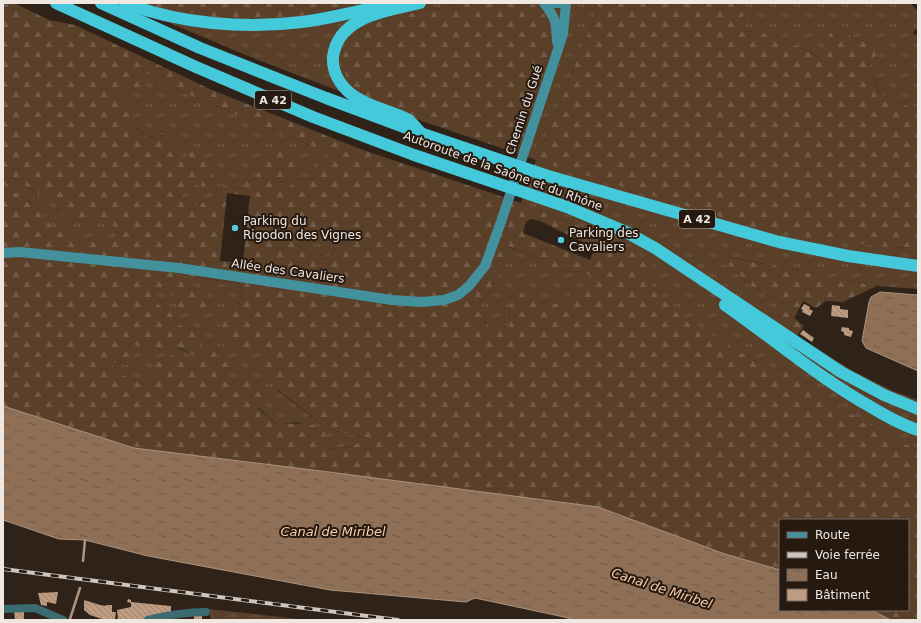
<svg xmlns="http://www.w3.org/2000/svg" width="921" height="623" font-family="'DejaVu Sans',sans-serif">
  <defs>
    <pattern id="grass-tufts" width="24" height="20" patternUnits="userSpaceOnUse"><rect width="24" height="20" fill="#5a3f29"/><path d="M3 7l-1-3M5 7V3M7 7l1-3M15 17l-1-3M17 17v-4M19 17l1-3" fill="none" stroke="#725b48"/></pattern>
    <pattern id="forest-firs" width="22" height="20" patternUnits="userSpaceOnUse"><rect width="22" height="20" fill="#5a3f29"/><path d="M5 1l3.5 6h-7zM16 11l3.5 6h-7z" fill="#725b48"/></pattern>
    <pattern id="water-ripples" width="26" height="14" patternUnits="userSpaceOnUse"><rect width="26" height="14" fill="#8f6f55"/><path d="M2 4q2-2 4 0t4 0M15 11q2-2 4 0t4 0" fill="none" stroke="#6f5c4d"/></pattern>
    <pattern id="building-back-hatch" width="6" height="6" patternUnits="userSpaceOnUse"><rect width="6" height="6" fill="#be9c81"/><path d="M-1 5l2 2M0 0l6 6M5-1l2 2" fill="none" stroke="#9b826e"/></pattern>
  </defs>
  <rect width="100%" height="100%" fill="#2f2319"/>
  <g fill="url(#grass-tufts)">
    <polygon points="139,3 291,18 365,3 470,3 378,19 375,105 248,56 165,21"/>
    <polygon points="530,3 598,3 597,11 537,160 887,247 918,248 918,289 877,286 729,257 727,264 753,287 798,311 794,318 788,314 797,336 851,370 893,391 918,400 918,450 864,423 788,370 769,369 681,318 648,282 588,230 521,203 536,160 519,154 552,40 540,9"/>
    <polygon points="741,3 910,3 918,11 918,27 913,33 918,36 918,110 881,95 869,70 871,61 859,43 842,29 820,57 776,35 746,31"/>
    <polygon points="141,70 152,76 156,81 324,151 326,156 322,157 316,176 307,180 296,179 292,186 281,190 276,184 278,181 285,182 291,173 260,164 258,178 253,179 245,189 226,186 216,188 218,196 195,206 178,194 177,187 197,183 202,187 206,186 209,182 215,179 178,154 164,135 149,137 134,127 127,105 119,100 123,91"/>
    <polygon points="11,177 43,197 52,192 59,199 56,209 72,222 87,219 116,227 117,242 78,240 71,232 57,231 42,217 39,209 17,193 3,189"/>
    <polygon points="329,225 340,243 326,259 316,253 309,252 297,246 296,239 318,242"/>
    <polygon points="506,246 542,259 554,271 585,272 594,279 561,302 543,307 509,306 510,326 485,329 486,317 478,307 481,299 495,289 492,284 503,266"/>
    <path d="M180 275 242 284 239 310 266 346 268 353 291 379 278 391 328 429 366 438 351 447 325 449V431L298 422 278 425 226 378 223 355 216 349 198 362 191 365 182 355 147 385 128 378 112 365 118 360 126 365 127 349 130 343 151 352C162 348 176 345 186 352L191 330 178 324 168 309 159 305 151 289 167 287 198 289Z"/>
    <polygon points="209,609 307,620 211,620"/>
  </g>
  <g fill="url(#forest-firs)" fill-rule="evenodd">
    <path d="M3 3H14L49 20 75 25 212 90 363 150 521 203 588 230 652 262 648 282 682 318 769 369 788 370 864 423 918 450V620H891L871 610H908V520H780V570L722 553 598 507 321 471 134 448 3 406ZM141 70 152 76 156 81 324 151 326 156 322 157 316 176 307 180 296 179 292 186 281 190 276 184 278 181 285 182 291 173 298 168 294 155 290 151 273 152 267 157 260 165 257 178 245 182V189L226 186 216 187 218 196 195 206 178 194 177 187 190 189 197 183 202 187 207 186 209 182 215 179 204 154 194 149 184 158 179 154V145C169 133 163 135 148 137L134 127 127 104 119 100 123 92C131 93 138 94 145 87L143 76ZM11 177 44 197 52 192 59 199 56 209 72 222 87 219 116 227 117 241 78 240 71 232 57 231 43 217 40 210 17 193 3 189ZM227 193 250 196 243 263 220 261ZM530 219 540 221 595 248 590 260 523 233 526 222ZM329 225 340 243 326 259 316 253 309 252 297 246V239L318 242ZM507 246 542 259 554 271 585 272 593 279 561 302 543 307 544 297 520 293 509 306 510 326 485 328 486 317 484 310 478 307 481 299 495 289 492 284 503 266ZM181 275 242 284 239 310H225L217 321 235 349 247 354 266 346 268 353 259 363 266 376 290 379 278 390 328 429 366 438 351 447 325 449V431C311 421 295 423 278 425L258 408 263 398 257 386 248 377 226 378 232 367 224 361 223 355 216 349 211 347 198 362 191 365 182 355 176 353 157 363 147 385 128 378 112 365 118 360 126 365H133L127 349 130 343 151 352 160 349 180 348 195 356 201 350 202 340 191 330 178 324 168 309 159 305 152 290 167 287 179 308H204L209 302 207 292 198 289Z"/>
    <polygon points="139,3 365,3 291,18 219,18 156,7"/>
    <polygon points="470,3 530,3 540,9 550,24 552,40 519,154 375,105 348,81 340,59 345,43 354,33 378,19"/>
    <path d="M598 3H741L746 31 776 35 819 57 833 28 842 29 859 43 869 37 882 47C864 71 869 70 881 95L918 110V248L887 247 770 232 537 160 597 11Z"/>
    <polygon points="728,257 877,286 843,302 826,301 816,308 803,301 798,311 753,287 727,264"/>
    <polygon points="756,300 789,314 804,326 797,336 777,323"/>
  </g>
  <g fill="url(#water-ripples)" stroke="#ac937f">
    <polygon points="880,292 918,295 918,371 866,348 862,341 869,302 871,297"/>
    <polygon points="3,406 134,448 321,471 598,507 722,553 780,570 780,610 871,610 891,620 574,620 564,617 475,598 466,602 330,590 148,556 85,540 59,539 3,520"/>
  </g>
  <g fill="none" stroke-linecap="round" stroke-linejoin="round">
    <g stroke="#ac937f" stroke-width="2.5">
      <polyline points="83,561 85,540"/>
      <polyline points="70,619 80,588"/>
    </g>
  </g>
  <g fill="url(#building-back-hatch)">
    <polygon points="804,304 810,307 809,309 813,311 810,316 802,312 803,310 801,309"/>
    <polygon points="832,305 840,306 840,309 848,310 848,318 831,316"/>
    <polygon points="842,327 849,328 849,330 853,331 851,337 844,335 844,332 841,331"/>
    <polygon points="803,330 814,338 812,342 800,334"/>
    <polygon points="58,592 56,604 47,602 47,606 41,605 38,593"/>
    <polygon points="128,599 131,600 131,602 171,606 171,612 139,620 118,620 117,610 131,607 131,603 127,602"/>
    <polygon points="84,600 100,605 106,606 106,605 112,605 112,612 116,612 115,619 102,619 90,615 84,610"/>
    <polygon points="14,611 24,611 24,620 15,620"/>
    <rect x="194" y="615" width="8" height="5"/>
  </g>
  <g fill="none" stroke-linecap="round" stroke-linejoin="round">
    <g stroke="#3c6a71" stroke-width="8">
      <polyline points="3,609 35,608 63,620"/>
      <path d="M148 620C168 615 186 612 206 612"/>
    </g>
    <g stroke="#42919c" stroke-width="10">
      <path d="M544 3C556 18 556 23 557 42"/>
      <polyline points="547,3 558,3"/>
      <polyline points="3,253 20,252 179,268 392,300 422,302 444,300 458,295 469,286 485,266 502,219 563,34 566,3"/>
    </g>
    <g stroke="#44c9db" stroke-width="12">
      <polyline points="56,3 196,67 313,117 414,155 567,207 624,231 655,248 841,372 884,395 918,409"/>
      <polyline points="101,3 200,48 326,98 423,134 548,176 779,242 848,256 918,266"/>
      <path d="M125 3C179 24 245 29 302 22 333 18 364 10 394 3"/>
      <path d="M420 3C387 11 338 16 333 57 332 72 340 85 351 94 367 107 389 110 407 119 412 122 416 128 420 132"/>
      <path d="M725 305C774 339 819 378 871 407 886 416 902 425 918 430"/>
    </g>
    <g stroke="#cfc6bf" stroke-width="4">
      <polyline id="rail" points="3,569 398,620"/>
    </g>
    <use href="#rail" stroke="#251910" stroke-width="2.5" stroke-dasharray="8" stroke-linecap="butt"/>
  </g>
  <g fill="#53cbdb" stroke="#251910" stroke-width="1.5">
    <circle cx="235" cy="228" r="4"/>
    <circle cx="561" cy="240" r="4"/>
  </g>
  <g text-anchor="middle" stroke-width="4" stroke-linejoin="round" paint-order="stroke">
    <g fill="#251910" stroke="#b2a9a2" stroke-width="1">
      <rect x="255" y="91" width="36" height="18" rx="3"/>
      <rect x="679" y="210" width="36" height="18" rx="3"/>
    </g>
    <g font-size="11" font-weight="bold" fill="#efe7e0">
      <text x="273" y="104">A 42</text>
      <text x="697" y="223">A 42</text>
    </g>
    <g font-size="12" fill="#efe7e0" stroke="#251910">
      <text transform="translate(524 110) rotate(-72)" y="4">Chemin du Gué</text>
      <text transform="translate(503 171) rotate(20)" y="4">Autoroute de la Saône et du Rhône</text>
      <text transform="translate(288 271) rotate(8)" y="4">Allée des Cavaliers</text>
    </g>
    <g font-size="12" fill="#efe7e0" stroke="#251910" text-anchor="start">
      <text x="243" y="225">Parking du<tspan x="243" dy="14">Rigodon des Vignes</tspan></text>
      <text x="569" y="237">Parking des<tspan x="569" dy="14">Cavaliers</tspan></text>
    </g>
    <g font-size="13" font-style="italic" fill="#f9cdaa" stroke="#251910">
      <text x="333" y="536">Canal de Miribel</text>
      <text transform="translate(662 588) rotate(18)" y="5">Canal de Miribel</text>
    </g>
  </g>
  <rect width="921" height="623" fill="none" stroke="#efe7e0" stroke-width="8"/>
  <rect x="779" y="519" width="130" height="92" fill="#251910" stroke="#766b63"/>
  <rect x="787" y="532" width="20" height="6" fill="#42919c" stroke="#766b63"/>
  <text x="815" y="539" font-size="12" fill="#efe7e0">Route</text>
  <rect x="787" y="552" width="20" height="6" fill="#cfc6bf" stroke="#766b63"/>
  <text x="815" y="559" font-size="12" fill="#efe7e0">Voie ferrée</text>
  <rect x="787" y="569" width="20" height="12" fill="url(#water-ripples)" stroke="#766b63"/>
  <text x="815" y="579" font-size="12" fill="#efe7e0">Eau</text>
  <rect x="787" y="589" width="20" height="12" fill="#be9c81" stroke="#766b63"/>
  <text x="815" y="599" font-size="12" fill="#efe7e0">Bâtiment</text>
</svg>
